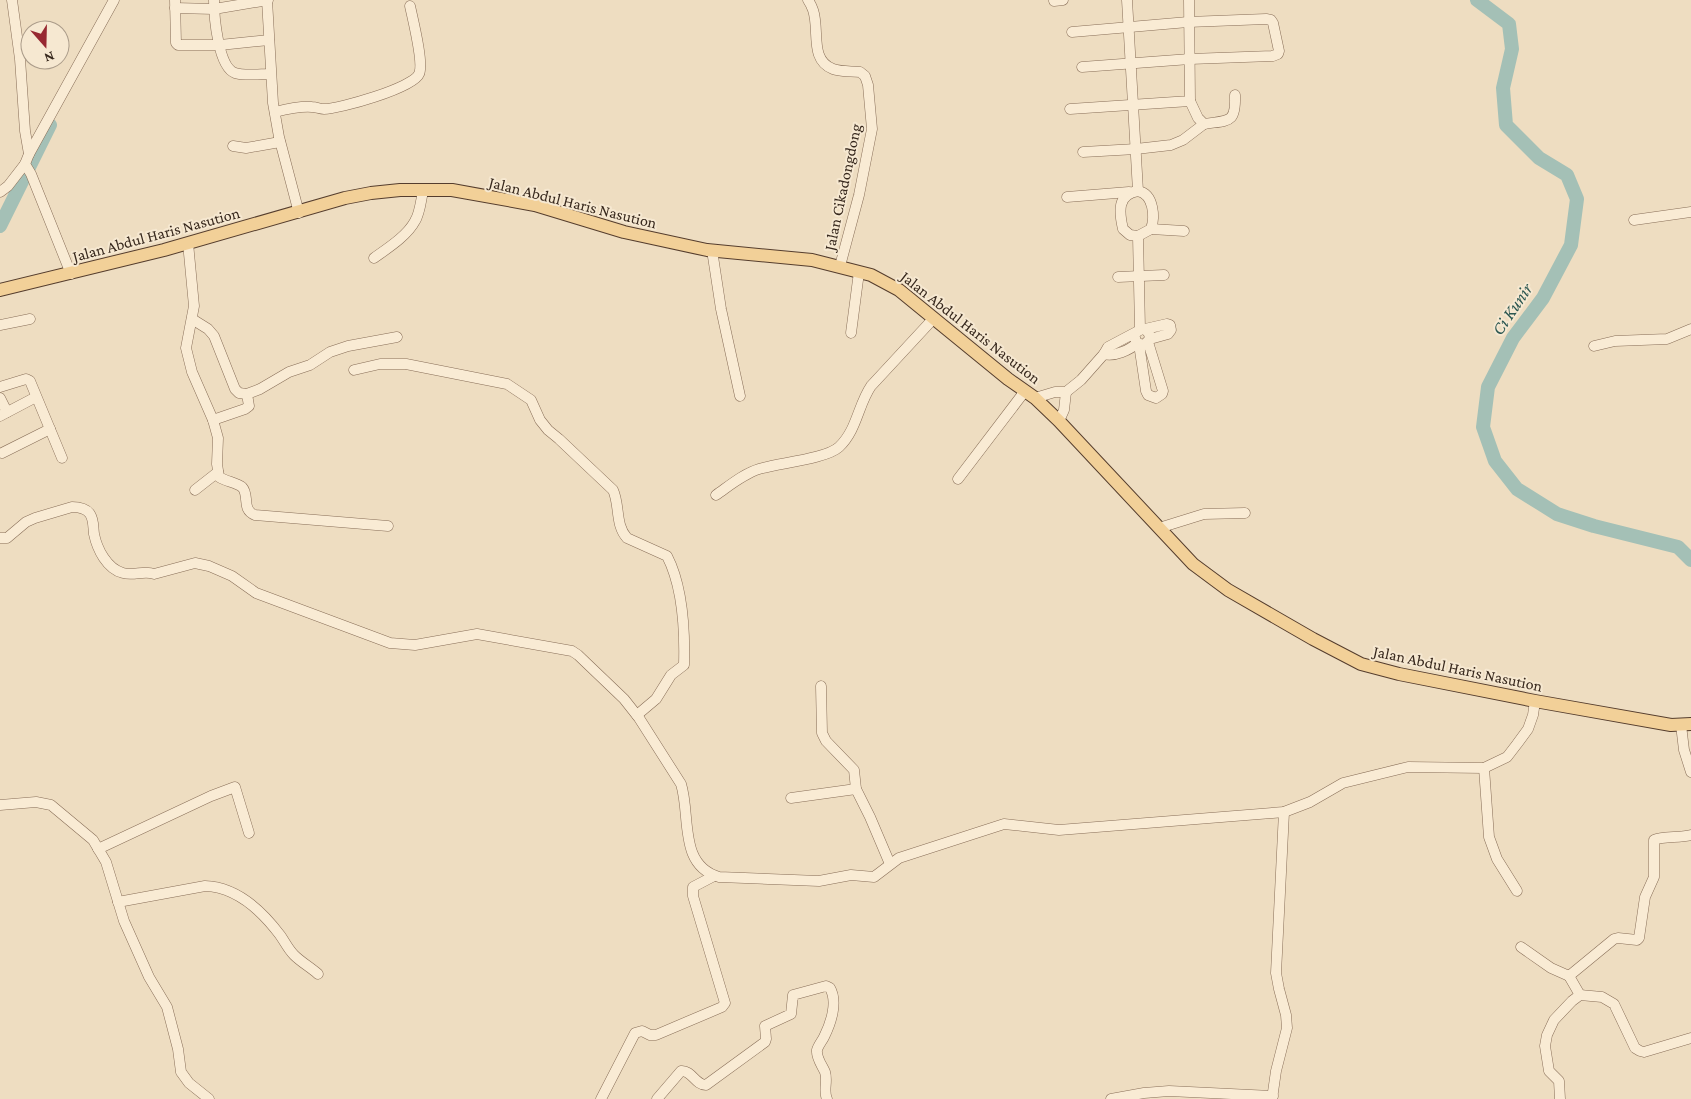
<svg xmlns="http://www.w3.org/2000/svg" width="1691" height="1099" font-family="'Crimson Pro',serif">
  <rect width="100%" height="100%" fill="#eeddc1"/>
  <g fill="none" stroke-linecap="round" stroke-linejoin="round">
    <g stroke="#a4c0b6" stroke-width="14">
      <polyline points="1477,0 1509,24 1512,49 1503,88 1506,125 1539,158 1567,175 1577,199 1571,245 1543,298 1513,338 1488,387 1483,427 1495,461 1517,489 1557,514 1594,526 1678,547 1691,560"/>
      <polyline points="0,226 50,125"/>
    </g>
    <g stroke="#886e58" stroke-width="11">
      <g id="minor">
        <polyline points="12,0 20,59 25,131 29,154 25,164 31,174 71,274"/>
        <polyline points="175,0 176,43 178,45 220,45 269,40"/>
        <path d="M214 0C214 16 218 67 235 73 243 76 261 74 270 74"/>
        <polyline points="267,0 273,103 279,137 299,213"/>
        <path d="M808 0C810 3 812 7 813 10 820 30 809 60 833 69 841 72 852 71 860 72L865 76 868 85 872 129 859 195 840 266"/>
        <path d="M1127 0 1138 191C1117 194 1119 212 1123 229L1130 235 1138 236 1140 329"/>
        <polyline points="1054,1 1063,0"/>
        <polyline points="175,8 214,9 268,0"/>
        <polyline points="1072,32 1188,22 1266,19 1271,20 1273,23 1279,51 1278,54 1273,56 1190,59 1082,67"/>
        <path d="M1190 101 1198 118 1204 124C1229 120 1236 124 1235 95"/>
        <polyline points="1070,109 1190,101 1189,0"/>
        <path d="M275 112C287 109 300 106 312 107 316 107 320 109 324 109 339 109 413 88 419 74 424 64 413 20 410 6"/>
        <polyline points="233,146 246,148 280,142"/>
        <polyline points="1083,152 1136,149 1171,145 1183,140 1204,124"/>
        <polyline points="29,154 114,0"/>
        <polyline points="0,192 8,186 25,164"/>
        <polyline points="1067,197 1129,192"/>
        <polyline points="1634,220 1691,212"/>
        <polyline points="1151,229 1184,231"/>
        <path d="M1138 236 1151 229C1155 217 1154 194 1138 191"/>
        <path d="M188 243 194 306 186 348 192 372 213 420 218 438 217 464 219 477C225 481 237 483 242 487 250 495 241 510 255 515L388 526"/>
        <polyline points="712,250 721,309 740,396"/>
        <path d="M374 258C388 248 407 236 415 221 420 213 421 200 423 191"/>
        <polyline points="1118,277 1164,275"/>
        <polyline points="192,319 208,329 214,336 235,389 239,393 247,394"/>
        <polyline points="0,325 30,319"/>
        <polyline points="1145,329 1167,324 1170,325 1171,330 1168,334 1150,339"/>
        <polyline points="851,333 859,272"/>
        <polyline points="1139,344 1146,391 1148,395 1156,398 1162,394 1163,391 1148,342"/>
        <polyline points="1594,346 1615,341 1667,339 1691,329"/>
        <path d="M1104 354C1114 357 1130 350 1137 343"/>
        <path d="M354 370 380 364H406L507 384 531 400 540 420 548 430 559 439 613 490C620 505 615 525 627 538L667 556C683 587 685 630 684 665L671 675 656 699 637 715"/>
        <polyline points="0,387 26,379 30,381 62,458"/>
        <polyline points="0,398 7,412"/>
        <path d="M1035 398 1055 392H1066L1081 380 1104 354 1108 347 1142 329C1148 330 1151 335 1149 340L1144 345 1137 343 1134 336 1136 333"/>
        <polyline points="0,416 36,397"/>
        <polyline points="213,420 245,409 249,406 247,394 260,389 289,372 310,365 330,352 348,346 397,337"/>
        <polyline points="1059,421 1064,410 1066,392"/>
        <polyline points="2,453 50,429"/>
        <polyline points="958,479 1025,391"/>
        <polyline points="195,490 218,472"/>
        <path d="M716 495C729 486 743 474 759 469 778 463 826 459 839 447 857 430 858 405 871 386L934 318"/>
        <polyline points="1159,528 1204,514 1245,513"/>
        <path d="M0 538H7L26 522 35 518 72 507C79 507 86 508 90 514 94 520 93 527 94 534 97 549 107 569 123 573 134 576 145 570 154 574L195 563 209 566 232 576 256 593 390 643 415 645 477 634 572 651 578 655 624 699 639 718 681 784C691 816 678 865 719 877L819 881 851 875 874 877 899 858 1004 824 1059 830 1284 812 1310 802 1343 783 1408 767 1484 768 1507 757 1517 744 1528 729 1533 715 1535 701"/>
        <polyline points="821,686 822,733 826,741 854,770 856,789 870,817 890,864"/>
        <polyline points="1681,725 1684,750 1691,772"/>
        <polyline points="1484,768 1489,837 1497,859 1517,891"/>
        <polyline points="791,798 856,789"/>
        <polyline points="0,805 36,802 51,805 93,840 106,862 124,921 149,977 167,1007 178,1049 181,1072 189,1083 209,1099"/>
        <polyline points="98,849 211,796 235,787 249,833"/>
        <path d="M118 902 205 886C237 887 262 911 280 935 285 942 288 949 294 955 301 962 310 967 318 974"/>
        <path d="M1521 947 1551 968 1569 976 1614 939 1618 938 1637 940 1639 938 1645 897 1654 877V840C1662 836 1681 838 1691 835"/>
        <polyline points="1569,976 1580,995"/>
        <polyline points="601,1099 635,1033 642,1031 650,1035 656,1035 722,1007 725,1003 693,896 693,887 714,876"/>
        <path d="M657 1099 681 1071C692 1070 695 1085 706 1085L765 1042 766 1039 765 1026 791 1014 793 995 826 986 830 988C838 1002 831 1023 824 1037 822 1041 818 1046 817 1050 816 1058 822 1065 825 1072 828 1081 823 1091 827 1099"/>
        <polyline points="1111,1099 1144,1093 1169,1091 1273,1096"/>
        <polyline points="1272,1099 1276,1071 1287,1028 1286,1015 1279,989 1276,973 1284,812"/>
        <polyline points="1560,1099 1559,1081 1549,1071 1545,1046 1547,1035 1554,1020 1572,1001 1580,995 1602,997 1614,1004 1635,1048 1640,1051 1644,1052 1691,1038"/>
      </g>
    </g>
    <g stroke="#553d2d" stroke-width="14">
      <polyline id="major" points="0,290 164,250 345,198 371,193 400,190 452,190 535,205 624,232 707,250 812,260 871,275 899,290 1008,379 1035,398 1059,421 1193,564 1228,590 1313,639 1361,664 1399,674 1535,701 1671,725 1691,724"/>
    </g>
    <use href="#minor" stroke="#f9ebd4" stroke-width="10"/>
    <use href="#major" stroke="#f2d098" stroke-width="12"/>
  </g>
  <g text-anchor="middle" stroke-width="4" stroke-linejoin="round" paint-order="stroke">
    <g font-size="16" fill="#37281d" stroke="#f6e8d1">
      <text transform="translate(842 187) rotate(-78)" y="6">Jalan Cikadongdong</text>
      <text transform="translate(573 202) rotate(14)" y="6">Jalan Abdul Haris Nasution</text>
      <text transform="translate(156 234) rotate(-15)" y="6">Jalan Abdul Haris Nasution</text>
      <text transform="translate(971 327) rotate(38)" y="6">Jalan Abdul Haris Nasution</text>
      <text transform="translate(1458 668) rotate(12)" y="6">Jalan Abdul Haris Nasution</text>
    </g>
    <g font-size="18" font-style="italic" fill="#2c5751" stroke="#f6e8d1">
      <text transform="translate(1512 309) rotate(-56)" y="6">Ci Kunir</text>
    </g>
  </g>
  <g transform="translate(45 45) rotate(160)"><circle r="24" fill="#f6e8d1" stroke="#aa9b89"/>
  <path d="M0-4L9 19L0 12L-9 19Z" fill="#972831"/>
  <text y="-8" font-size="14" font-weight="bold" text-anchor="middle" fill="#37281d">N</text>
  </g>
</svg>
